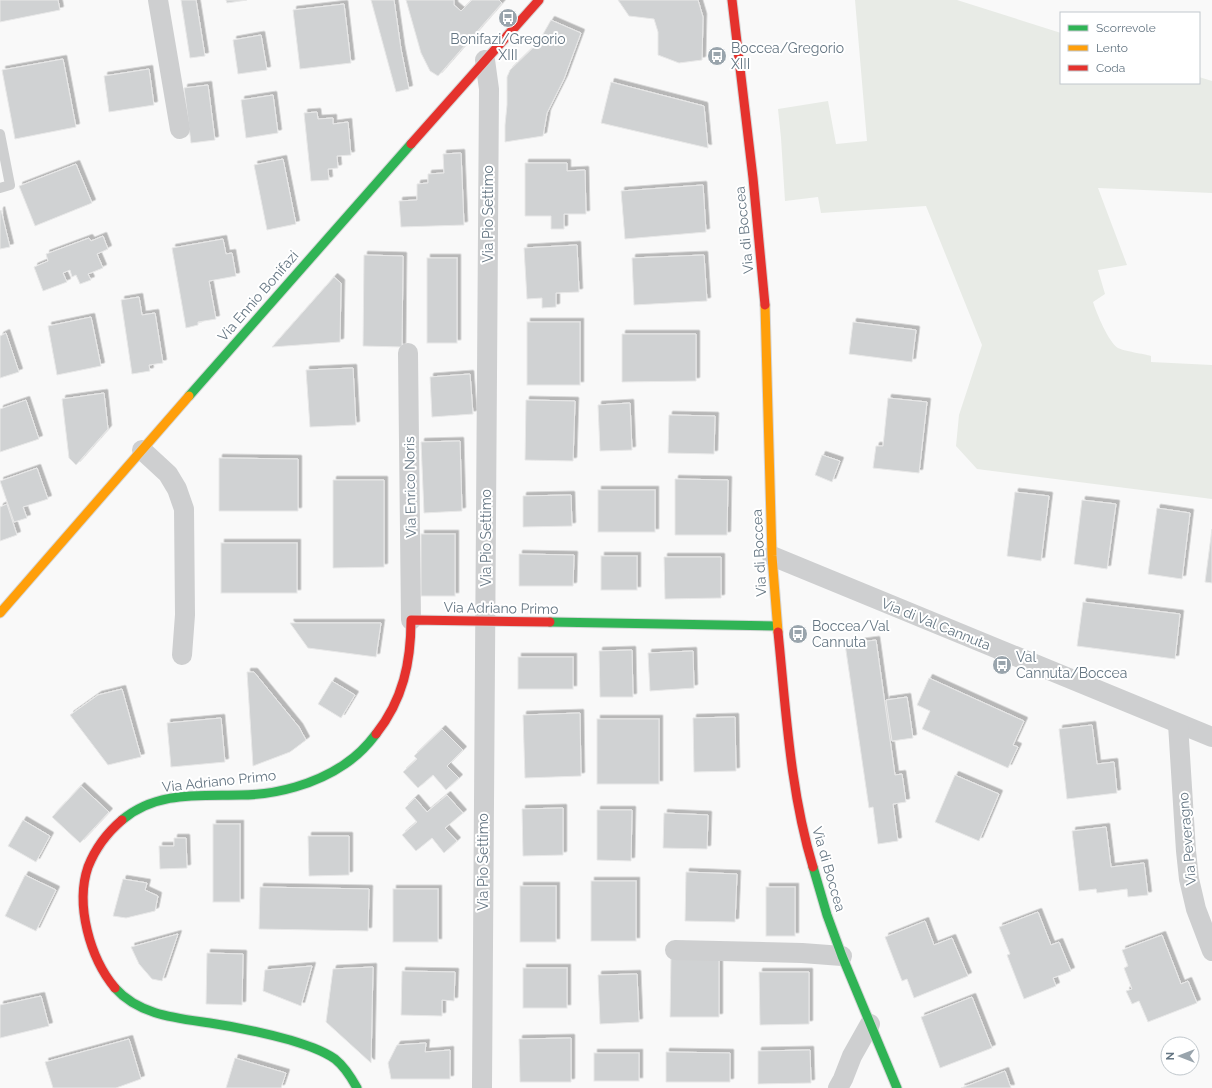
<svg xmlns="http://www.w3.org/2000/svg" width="1212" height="1088" font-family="Raleway,sans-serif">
  <defs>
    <filter id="shadow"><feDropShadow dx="3.5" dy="-3.5" stdDeviation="0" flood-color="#0004"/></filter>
  </defs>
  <rect width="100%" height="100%" fill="#f9f9f9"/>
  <path fill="#e8ebe6" d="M855 0H957L1061 33V83H1199V77L1212 81V193L1098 188 1127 265 1098 270 1105 294 1093 302C1096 312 1109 343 1118 348 1123 351 1145 354 1151 356V362L1212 365V499L977 469 956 446 959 415 982 345 926 206 821 213 818 197 785 201 781 138 778 109 828 101 836 144 867 141Z"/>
  <g fill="#d0d2d3" stroke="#e8e8e8" filter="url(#shadow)">
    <polygon points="0,0 58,0 60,10 0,22"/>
    <polygon points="181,0 196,0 205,56 190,58"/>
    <polygon points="226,0 247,0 227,3"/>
    <polygon points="371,0 394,0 401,49 409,89 396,92"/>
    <polygon points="406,0 454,0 454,5 461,11 472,0 499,0 502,3 438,76 430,71 421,53"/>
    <polygon points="618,0 698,0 703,17 702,60 679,63 658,55 658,32 654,19 629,16"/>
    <polygon points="344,4 351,63 300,69 293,10"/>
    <polygon points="551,20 581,33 564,79 547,113 543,136 505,142 505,125 507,105 507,77 510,70 538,43"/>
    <polygon points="261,35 267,70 238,74 233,40"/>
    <polygon points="63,59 76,127 15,139 2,70"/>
    <polygon points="149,69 154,105 109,112 104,76"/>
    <polygon points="611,82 704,106 708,148 601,123"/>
    <polygon points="208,85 215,140 191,143 184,88"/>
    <polygon points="273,95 278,133 246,138 241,100"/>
    <polygon points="317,112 318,119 333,118 333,124 348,122 351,155 337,156 338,168 328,169 329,180 311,181 304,113"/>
    <polygon points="461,153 464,225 401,227 399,201 417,200 417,184 428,183 428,174 444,173 443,154"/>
    <polygon points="283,159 296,224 267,230 254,165"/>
    <polygon points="525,163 567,163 567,171 585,170 586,214 564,214 564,229 551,229 551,216 525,216"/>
    <polygon points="76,164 92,203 35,226 19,186"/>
    <polygon points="703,185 706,232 625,239 621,191"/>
    <polygon points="1,210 10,247 0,249 0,211"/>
    <polygon points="103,236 108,249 97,254 103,268 88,274 91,280 80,284 76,275 72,277 70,270 63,273 67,282 43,291 34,267 48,261 46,254 89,238 91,241"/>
    <polygon points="223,239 226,254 232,253 236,276 209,281 216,319 198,322 198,325 186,328 172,248"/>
    <polygon points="577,245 579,292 556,293 556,307 542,308 542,298 527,299 524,248"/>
    <polygon points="364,255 403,256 402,347 363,346"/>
    <polygon points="704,255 707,301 634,305 632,258"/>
    <rect x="427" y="258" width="30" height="85"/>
    <polygon points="334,277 341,283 340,342 272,347"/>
    <polygon points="139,297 142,315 155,313 163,363 149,365 150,371 132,374 121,300"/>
    <polygon points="91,317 101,366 57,375 48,326"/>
    <rect x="527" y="322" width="53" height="63"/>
    <polygon points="853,322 916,330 912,362 849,354"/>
    <polygon points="6,333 19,372 0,378 0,336"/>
    <polygon points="622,334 696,334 696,381 622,382"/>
    <polygon points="353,368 356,425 310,427 306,370"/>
    <polygon points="470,374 473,414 432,417 430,377"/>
    <polygon points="104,393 108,429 76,465 69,458 62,399"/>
    <polygon points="888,398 927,402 919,473 873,468 876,446 883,446"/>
    <polygon points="26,400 39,439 0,452 0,409"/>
    <polygon points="526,400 575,401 573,461 525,460"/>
    <polygon points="630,403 632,450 600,451 598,405"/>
    <polygon points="669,415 715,416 714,454 668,453"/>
    <polygon points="460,441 462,511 424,513 421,442"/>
    <polygon points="822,455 840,461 832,482 815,475"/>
    <polygon points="219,458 298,459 298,511 219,511"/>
    <polygon points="37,468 48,499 23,507 27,518 14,522 0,481"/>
    <polygon points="675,479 728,480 727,535 675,535"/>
    <polygon points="333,480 384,480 384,567 333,568"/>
    <rect x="598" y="490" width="57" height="42"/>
    <polygon points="1015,492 1049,496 1041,561 1007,556"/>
    <polygon points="571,495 572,526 523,527 523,496"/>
    <polygon points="1082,500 1116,504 1107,569 1074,564"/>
    <polygon points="7,504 17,535 0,541 0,507"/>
    <polygon points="1157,508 1190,513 1182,579 1148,574"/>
    <polygon points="1212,529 1212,583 1205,582"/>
    <rect x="421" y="534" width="34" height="62"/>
    <rect x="221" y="543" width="76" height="50"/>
    <polygon points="519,554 574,555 573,586 519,586"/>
    <rect x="601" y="556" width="36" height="34"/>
    <polygon points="664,557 721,557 721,598 665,599"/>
    <polygon points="1083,602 1180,614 1175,659 1077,646"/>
    <polygon points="290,623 381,623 376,657 308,648"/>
    <polygon points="876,640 895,775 902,774 906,802 893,804 898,841 878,844 873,807 869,808 845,644"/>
    <polygon points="632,650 633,697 600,697 599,651"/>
    <polygon points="693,651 694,688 650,691 648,653"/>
    <rect x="518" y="657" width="55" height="32"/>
    <polygon points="247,672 254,672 299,727 306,740 290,752 253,766"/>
    <polygon points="929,678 1024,721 1013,745 1018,747 1008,768 922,729 930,711 917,705"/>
    <polygon points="332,681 355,695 341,718 318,704"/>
    <polygon points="122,689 141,757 108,765 70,715 98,695"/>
    <polygon points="907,697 913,738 892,741 886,700"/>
    <polygon points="580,713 581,776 525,778 523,715"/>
    <polygon points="735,717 736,771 694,772 693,718"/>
    <polygon points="221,718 225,762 171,767 167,723"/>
    <rect x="597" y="719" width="62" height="65"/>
    <polygon points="1092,725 1097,764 1114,762 1117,793 1067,799 1059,729"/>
    <polygon points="442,729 463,750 447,766 459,778 446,790 433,775 418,788 403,772 417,759 414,756"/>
    <polygon points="955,775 999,794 979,841 935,822"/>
    <polygon points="81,786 109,812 80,843 52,817"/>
    <polygon points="447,795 463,813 445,828 457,841 444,853 432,838 416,851 402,835 417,822 405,808 415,798 427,812"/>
    <polygon points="563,808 563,855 523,856 522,809"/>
    <polygon points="597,810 632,810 631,861 597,860"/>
    <polygon points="664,813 708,815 707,849 663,848"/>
    <polygon points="23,820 50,836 36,862 8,846"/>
    <rect x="213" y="824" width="27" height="78"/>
    <polygon points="1106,827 1111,867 1144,863 1148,895 1128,897 1127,889 1097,893 1096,889 1079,891 1072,831"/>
    <polygon points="308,836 349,836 349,875 309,876"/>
    <polygon points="174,838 186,838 187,868 160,869 159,846 174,846"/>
    <polygon points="686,872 737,874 735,922 685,921"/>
    <polygon points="25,875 56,890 36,931 5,916"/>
    <polygon points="123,879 147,883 145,890 158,896 155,911 126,918 113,916"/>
    <rect x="591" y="881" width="45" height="60"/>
    <rect x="520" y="886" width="36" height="56"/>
    <polygon points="260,887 369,889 368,931 259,929"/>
    <rect x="766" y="887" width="29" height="49"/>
    <rect x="393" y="889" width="45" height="53"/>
    <polygon points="1038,912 1051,945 1059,942 1071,971 1053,978 1056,986 1024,999 1007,955 1010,954 999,927"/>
    <polygon points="925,921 934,945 952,938 968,976 914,998 907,979 902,981 885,937"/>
    <polygon points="178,934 162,981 152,979 139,964 131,947"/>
    <polygon points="1162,935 1181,984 1188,981 1197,1003 1148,1022 1139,1001 1132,1004 1126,991 1132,989 1124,968 1128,966 1122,950"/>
    <polygon points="207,953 243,954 242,1005 206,1004"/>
    <polygon points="671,956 719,956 719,1017 670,1017"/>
    <polygon points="312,966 301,1006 263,991 265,970"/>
    <polygon points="373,967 371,1063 326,1022 333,969"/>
    <rect x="523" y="968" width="44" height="40"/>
    <polygon points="402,971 455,972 454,1001 442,1000 442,1016 401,1015"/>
    <polygon points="759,972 809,972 809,1024 760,1025"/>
    <polygon points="637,974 639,1022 600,1024 598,975"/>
    <polygon points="41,996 49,1026 0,1038 0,1005"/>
    <polygon points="972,997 992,1048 940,1068 921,1017"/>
    <polygon points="571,1038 571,1082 520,1082 519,1039"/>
    <polygon points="129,1039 141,1079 116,1088 53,1088 45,1062"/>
    <polygon points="426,1043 425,1052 450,1050 450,1079 391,1079 388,1063 397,1045"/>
    <polygon points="810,1050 811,1083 758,1084 758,1051"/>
    <polygon points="666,1052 730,1053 730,1082 666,1082"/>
    <rect x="594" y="1053" width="45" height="28"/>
    <polygon points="235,1058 286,1073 281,1088 226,1088"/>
    <polygon points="1005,1071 1011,1088 961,1088"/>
  </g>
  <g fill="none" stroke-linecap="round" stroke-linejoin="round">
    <g stroke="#d5d6d7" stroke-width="11">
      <g id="fast">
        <polyline points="189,396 411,144"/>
        <polyline points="550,622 777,626"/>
        <path d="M122 820C156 791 199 796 241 795 276 795 316 784 345 764 357 756 367 746 376 734"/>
        <polyline points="813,867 827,915 842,956 897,1088"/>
        <path d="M115 988C139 1015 176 1018 210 1023 237 1027 264 1033 290 1040 306 1045 322 1050 335 1059 345 1067 351 1077 357 1088"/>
      </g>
    </g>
    <g stroke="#d5d6d7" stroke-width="11">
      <g id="slow">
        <polyline points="765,305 772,556 778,632"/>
        <polyline points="0,613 189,396"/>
      </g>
    </g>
    <g stroke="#d5d6d7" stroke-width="11">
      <g id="jam">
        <polyline points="732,0 753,178 765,305"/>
        <polyline points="411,144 539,0"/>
        <path d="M778 632C786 710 790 791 813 867"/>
        <path d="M376 734C403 700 411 662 411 620L550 622"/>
        <path d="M115 988C90 958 75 905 88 867 95 849 108 832 122 820"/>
      </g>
    </g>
    <polyline stroke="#cecfd0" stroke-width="10" points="0,134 10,185 0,188"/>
    <g stroke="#cecfd0" stroke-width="20">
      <polyline points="158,0 180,129"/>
      <polyline points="408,353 411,620"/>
      <polyline points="142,450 168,474 177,489 184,509 185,615 182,655"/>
      <polyline points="772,556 1212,737"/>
      <polyline points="1178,724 1186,851 1189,879 1196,909 1212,951"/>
      <polyline points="675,950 802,953 842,956"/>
      <polyline points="482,1088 489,89 485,60"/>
      <polyline points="838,1088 843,1079 852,1056 870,1024"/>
    </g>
    <use href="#fast" stroke="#30b455" stroke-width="9"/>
    <use href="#slow" stroke="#ff9f0a" stroke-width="9"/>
    <use href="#jam" stroke="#e5322d" stroke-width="9"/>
  </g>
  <defs>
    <g id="bus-disc" transform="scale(1)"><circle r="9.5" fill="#99a4ac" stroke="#fff"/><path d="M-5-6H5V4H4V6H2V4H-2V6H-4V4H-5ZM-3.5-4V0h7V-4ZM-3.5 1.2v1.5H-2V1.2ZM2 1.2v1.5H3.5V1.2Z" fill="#fff"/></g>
  </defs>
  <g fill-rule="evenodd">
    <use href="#bus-disc" x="508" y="18"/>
    <use href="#bus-disc" x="717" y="56"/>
    <use href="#bus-disc" x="798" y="634"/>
    <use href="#bus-disc" x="1002" y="665"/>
  </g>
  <g text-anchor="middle" stroke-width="4" stroke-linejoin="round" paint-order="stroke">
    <g font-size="14" fill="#657683" stroke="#fff" text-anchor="start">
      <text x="508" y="44" text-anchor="middle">Bonifazi/Gregorio<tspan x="508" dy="16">XIII</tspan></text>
      <text x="731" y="53">Boccea/Gregorio<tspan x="731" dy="16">XIII</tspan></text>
      <text x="812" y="631">Boccea/Val<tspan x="812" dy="16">Cannuta</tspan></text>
      <text x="1016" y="662">Val<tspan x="1016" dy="16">Cannuta/Boccea</tspan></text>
    </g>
    <g font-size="14" fill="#657683" stroke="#fff">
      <text transform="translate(488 214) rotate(-90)" y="5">Via Pio Settimo</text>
      <text transform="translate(744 230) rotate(-96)" y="5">Via di Boccea</text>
      <text transform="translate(258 296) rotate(-49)" y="5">Via Ennio Bonifazi</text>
      <text transform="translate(410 487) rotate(-91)" y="5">Via Enrico Noris</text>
      <text transform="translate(486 538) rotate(-90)" y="5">Via Pio Settimo</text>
      <text transform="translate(759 553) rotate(-93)" y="5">Via di Boccea</text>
      <text transform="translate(501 608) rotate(1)" y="5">Via Adriano Primo</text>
      <text transform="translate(936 624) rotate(22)" y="5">Via di Val Cannuta</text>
      <text transform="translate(219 781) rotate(-6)" y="5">Via Adriano Primo</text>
      <text transform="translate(1187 839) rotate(-95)" y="5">Via Peveragno</text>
      <text transform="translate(483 862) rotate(-90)" y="5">Via Pio Settimo</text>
      <text transform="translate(829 869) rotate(74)" y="5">Via di Boccea</text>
    </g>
  </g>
  <rect x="1060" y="12" width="140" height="72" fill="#ffffff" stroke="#c1c8cd"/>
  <rect x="1068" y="25" width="20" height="6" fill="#30b455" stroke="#c1c8cd"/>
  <text x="1096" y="32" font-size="12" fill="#657683">Scorrevole</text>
  <rect x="1068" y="45" width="20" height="6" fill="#ff9f0a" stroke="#c1c8cd"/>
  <text x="1096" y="52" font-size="12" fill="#657683">Lento</text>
  <rect x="1068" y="65" width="20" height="6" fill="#e5322d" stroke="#c1c8cd"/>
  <text x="1096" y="72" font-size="12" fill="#657683">Coda</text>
  <g transform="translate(1180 1056) rotate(270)"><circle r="19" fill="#ffffff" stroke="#c1c8cd"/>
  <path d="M0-3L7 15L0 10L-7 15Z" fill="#99a4ac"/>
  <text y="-6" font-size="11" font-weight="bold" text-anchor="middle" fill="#657683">N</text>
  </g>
</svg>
